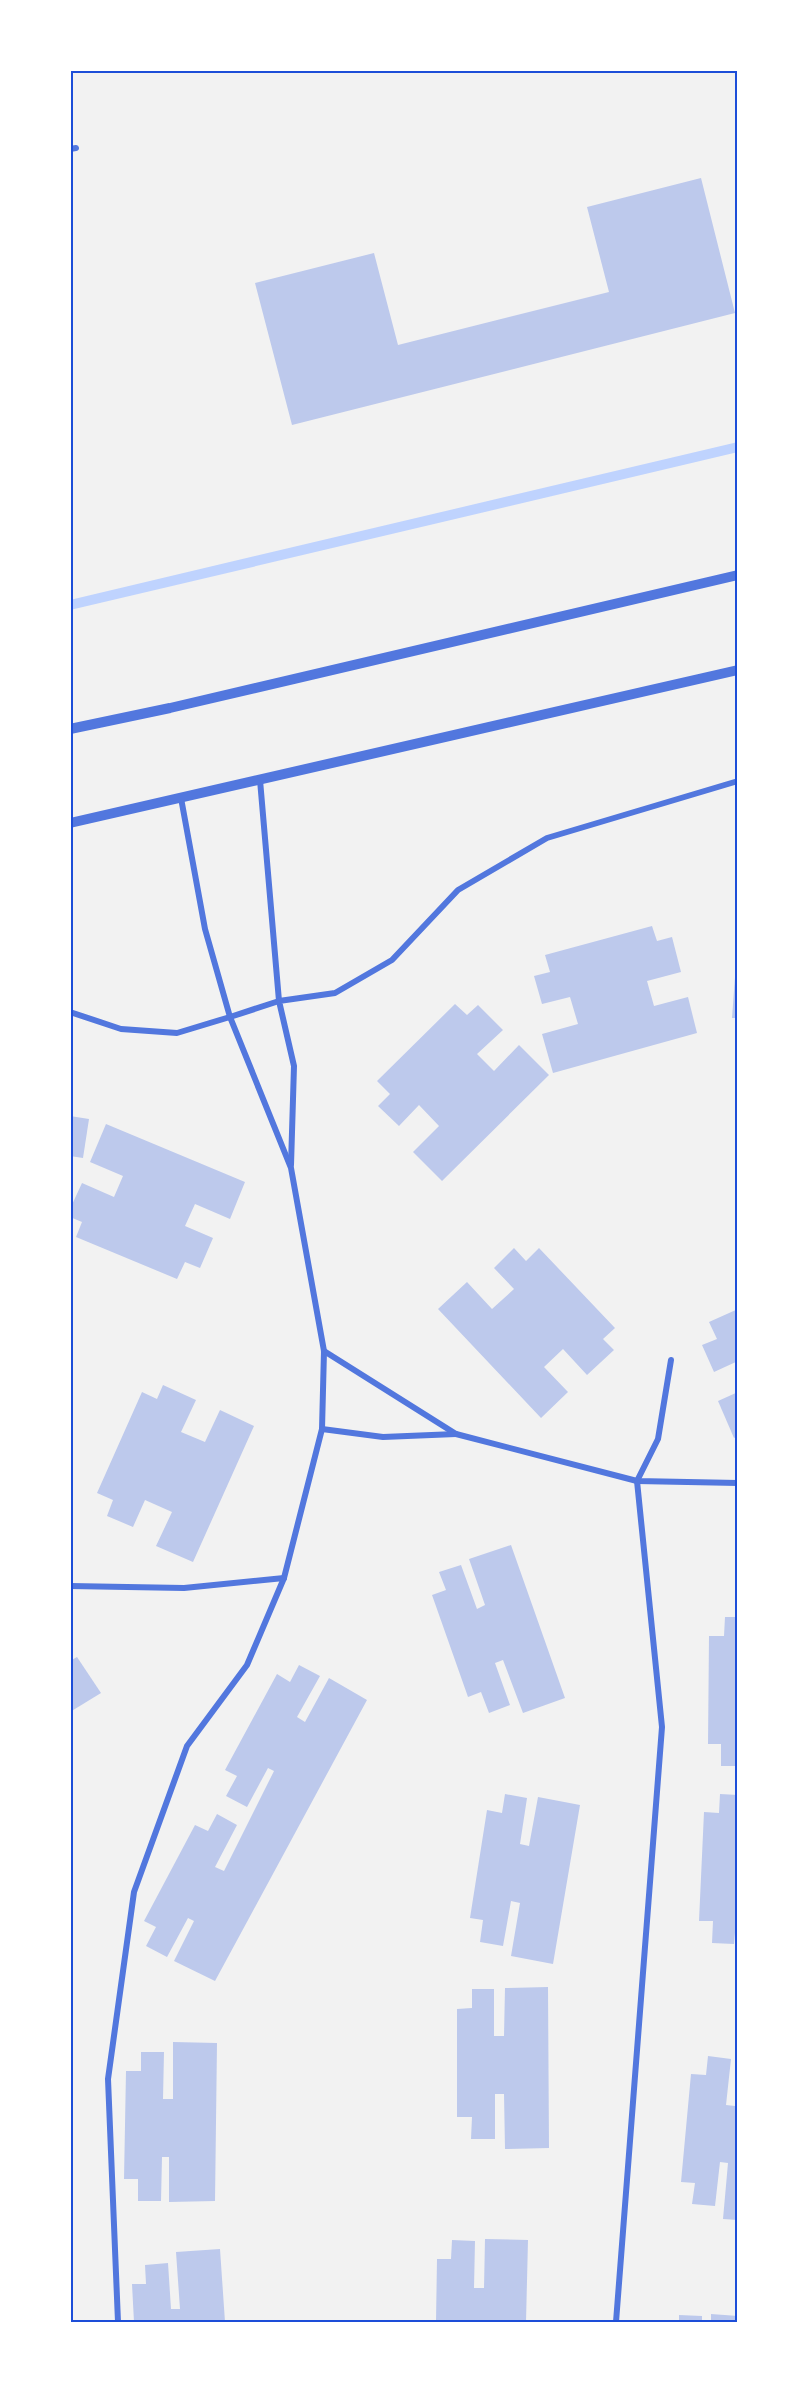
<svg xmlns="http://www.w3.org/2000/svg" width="808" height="2393" font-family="Commissioner,sans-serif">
  <rect width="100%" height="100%" fill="#f2f2f2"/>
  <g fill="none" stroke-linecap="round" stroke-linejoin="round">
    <polyline stroke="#bfd3fe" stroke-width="10" points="70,605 738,447"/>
  </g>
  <g fill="#bdc9ec">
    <polygon points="701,178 735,313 292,425 255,283 374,253 398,345 609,292 587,207"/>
    <polygon points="652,926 657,941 672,937 681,972 647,981 654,1006 688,997 697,1033 553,1073 542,1034 578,1024 570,997 542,1004 534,976 550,972 545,955"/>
    <polygon points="735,977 738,978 738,1018 732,1018"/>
    <polygon points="455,1004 467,1015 478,1005 503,1030 477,1054 494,1071 519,1045 549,1075 442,1181 413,1152 439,1126 419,1105 399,1126 378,1106 390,1094 377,1081"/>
    <polygon points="70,1116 89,1119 83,1158 70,1156"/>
    <polygon points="106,1124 245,1182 230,1219 195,1204 185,1226 213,1238 200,1268 185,1262 177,1279 76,1237 82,1222 70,1217 70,1209 82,1183 114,1197 123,1176 90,1162"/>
    <polygon points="514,1248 526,1261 539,1248 615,1328 603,1339 614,1350 587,1375 563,1349 544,1367 568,1392 541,1418 438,1309 467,1282 492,1309 514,1289 494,1268"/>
    <polygon points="738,1309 738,1361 714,1372 702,1345 717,1339 709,1322"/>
    <polygon points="163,1385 196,1400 181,1432 205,1442 220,1410 254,1426 193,1562 156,1546 172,1512 145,1500 133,1527 107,1516 113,1500 97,1493 142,1392 157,1399"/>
    <polygon points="738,1392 738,1436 734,1438 718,1401"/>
    <polygon points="511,1545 565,1698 523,1713 503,1660 495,1663 510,1705 489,1713 481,1692 468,1697 432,1595 446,1590 439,1572 461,1565 477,1609 485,1605 469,1559"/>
    <polygon points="725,1617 738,1617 738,1766 721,1766 721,1744 708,1744 709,1636 724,1636"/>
    <polygon points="77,1657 101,1693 70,1712 70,1661"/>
    <polygon points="299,1665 320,1676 297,1717 305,1722 329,1678 367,1700 215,1981 174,1961 194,1921 188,1918 167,1957 146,1946 156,1927 144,1921 195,1825 208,1831 217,1814 237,1825 215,1867 224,1871 274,1771 268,1768 247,1807 226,1796 237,1776 225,1770 277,1674 290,1682"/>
    <polygon points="505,1794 527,1798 520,1844 529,1846 538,1797 580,1805 553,1964 511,1956 520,1903 511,1901 503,1946 480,1942 483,1920 470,1918 487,1810 502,1813"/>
    <polygon points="720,1794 738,1795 738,1899 734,1944 712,1943 713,1921 699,1921 704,1812 719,1813"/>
    <polygon points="548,1987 549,2148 505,2149 504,2094 495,2094 495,2139 471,2139 472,2117 457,2117 457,2009 472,2008 472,1989 494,1989 494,2036 504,2036 505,1988"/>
    <polygon points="173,2042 217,2043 215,2201 169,2202 169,2157 162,2157 161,2201 138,2201 138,2179 124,2179 126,2071 141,2071 141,2052 164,2052 163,2099 173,2099"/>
    <polygon points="708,2056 731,2059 726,2105 735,2106 738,2101 738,2220 723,2219 728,2163 720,2162 715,2206 692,2204 695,2183 681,2182 691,2074 706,2075"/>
    <polygon points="485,2239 528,2240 526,2322 436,2322 437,2259 451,2259 452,2240 475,2241 474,2288 484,2288"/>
    <polygon points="220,2249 225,2322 134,2322 132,2284 146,2284 145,2265 168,2263 171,2309 180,2309 176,2252"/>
    <polygon points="711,2314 738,2316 738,2322 711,2322"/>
    <polygon points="679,2315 702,2316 702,2322 679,2322"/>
  </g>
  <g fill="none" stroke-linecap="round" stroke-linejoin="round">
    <g stroke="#5277de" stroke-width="6">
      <polyline points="70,149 76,148"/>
      <polyline points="181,798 205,929 230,1017 279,1001 260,780"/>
      <polyline points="70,1012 121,1029 177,1033 230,1017 291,1168 324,1351 322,1429 284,1578 247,1665 187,1746 134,1892 108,2079 118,2322"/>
      <polyline points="291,1165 294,1066 279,1001 335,993 392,960 458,890 547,838 738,781"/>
      <polyline points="324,1351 456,1434 637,1481 738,1483"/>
      <polyline points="322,1429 383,1437 456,1434"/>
      <polyline points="70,1586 184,1588 284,1578"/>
      <polyline points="616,2322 662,1727 637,1481 658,1439 671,1360"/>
    </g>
    <g stroke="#5277de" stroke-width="10">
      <polyline points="70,729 170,708 738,575"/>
      <polyline points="70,823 738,670"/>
    </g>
  </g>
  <rect width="808" height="2393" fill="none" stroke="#ffffff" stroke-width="144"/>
  <rect x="72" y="72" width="664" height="2249" fill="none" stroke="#1d4ed8" stroke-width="2"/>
</svg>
